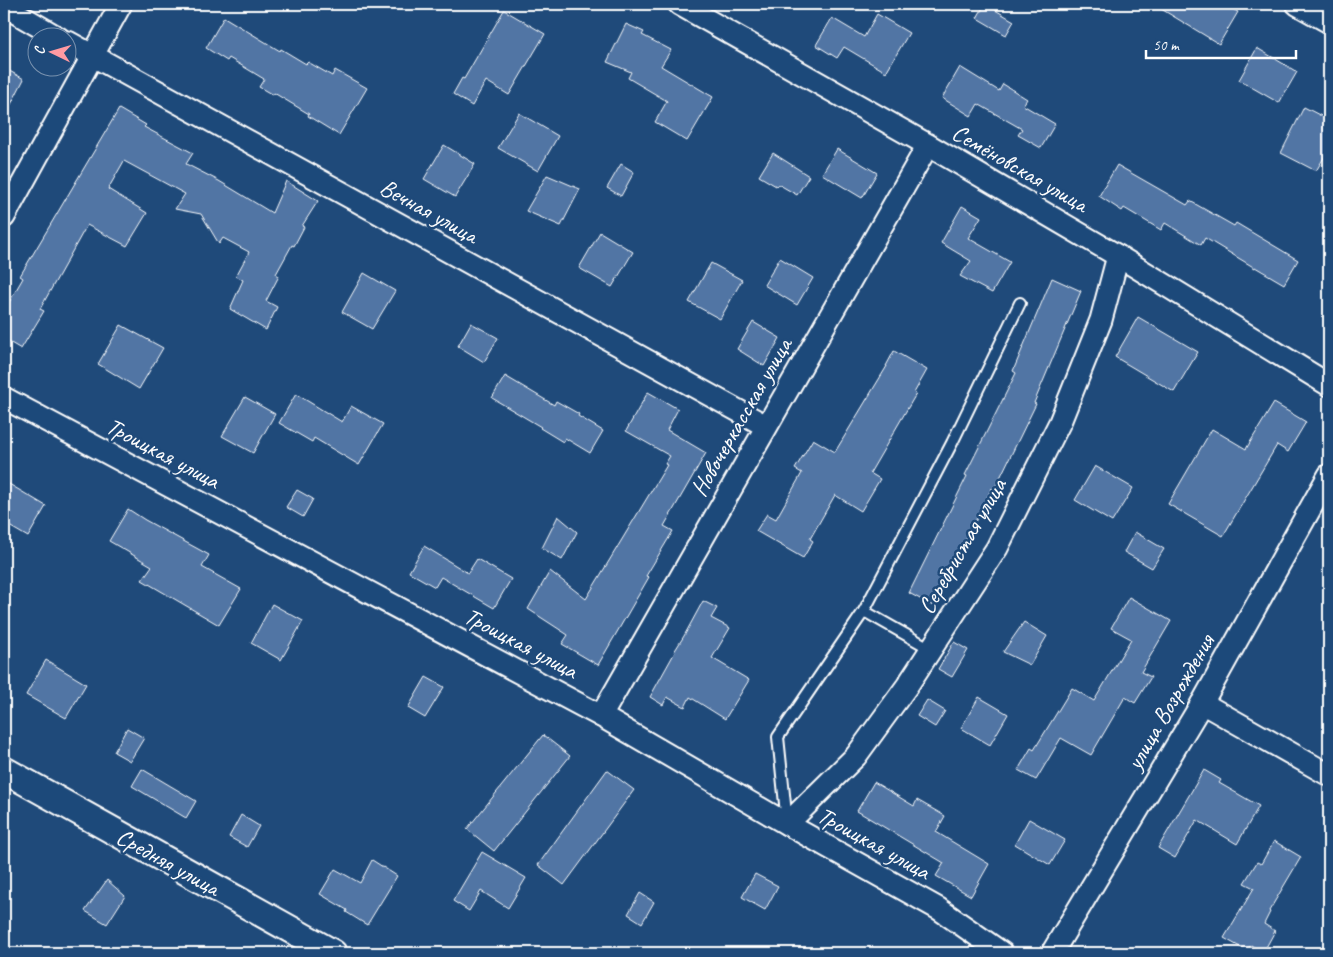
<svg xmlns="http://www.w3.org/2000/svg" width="1333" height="957" font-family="Caveat,sans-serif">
  <rect width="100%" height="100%" fill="#1f4a7a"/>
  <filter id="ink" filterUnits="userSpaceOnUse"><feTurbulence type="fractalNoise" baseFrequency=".02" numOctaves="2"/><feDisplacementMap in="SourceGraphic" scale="10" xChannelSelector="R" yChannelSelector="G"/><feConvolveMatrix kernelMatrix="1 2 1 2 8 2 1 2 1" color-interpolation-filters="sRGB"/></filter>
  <g filter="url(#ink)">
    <g fill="#5175a4" stroke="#fff">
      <polygon points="985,4 1014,21 1006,35 977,18"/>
      <polygon points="1153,4 1223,4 1238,12 1219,44"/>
      <polygon points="504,10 545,34 509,95 486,81 472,106 453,94 462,78 464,79"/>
      <polygon points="877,14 909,33 886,72 844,47 837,58 816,45 832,18 864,37"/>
      <polygon points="224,17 280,51 281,49 306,64 308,62 332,76 335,70 367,88 339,135 308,116 309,114 274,93 273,95 259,87 264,79 229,58 227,61 206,48"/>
      <polygon points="626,24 644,32 642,35 671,50 661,66 713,97 687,141 655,122 667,101 628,78 631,72 607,62"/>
      <polygon points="1257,48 1297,72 1279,103 1239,80"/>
      <polygon points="960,67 999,91 1003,84 1027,99 1023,105 1055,124 1041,148 1018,135 1022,129 978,104 971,116 942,98"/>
      <polygon points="4,68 24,79 4,118"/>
      <polygon points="1304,107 1329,120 1329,149 1316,171 1281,153"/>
      <polygon points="119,109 146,125 144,127 193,153 186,164 219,181 272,213 286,181 318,201 302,226 304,227 294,246 292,245 276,274 279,276 266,301 277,307 266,330 230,309 243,280 236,276 249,252 223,238 219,244 201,214 175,209 185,194 124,161 108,189 147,213 127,246 87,225 40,309 44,311 21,349 4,339 4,311 23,278 20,276"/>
      <polygon points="519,113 558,136 538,171 498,148"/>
      <polygon points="444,145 475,164 455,197 424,179"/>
      <polygon points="837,149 877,173 862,198 822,174"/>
      <polygon points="773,153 809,176 797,195 778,184 776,186 759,176"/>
      <polygon points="621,164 634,172 621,196 607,188"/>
      <polygon points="1117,165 1187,205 1190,201 1234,226 1236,223 1298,260 1284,284 1255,267 1255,268 1205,238 1201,245 1165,223 1161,230 1124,208 1122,211 1099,196"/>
      <polygon points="547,175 580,189 561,226 526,211"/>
      <polygon points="962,206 981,217 968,238 1010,262 992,293 960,276 971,261 941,243"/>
      <polygon points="600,232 633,252 612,287 579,268"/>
      <polygon points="780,258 813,278 797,305 764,285"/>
      <polygon points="711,263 742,280 720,319 689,302"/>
      <polygon points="364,273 395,291 372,329 342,312"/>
      <polygon points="1052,278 1081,291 1034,403 1036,404 994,490 992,488 933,606 909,593 967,476 965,475 1016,373 1013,371"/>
      <polygon points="1138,317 1198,352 1174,392 1115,357"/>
      <polygon points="753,322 780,338 764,366 737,349"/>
      <polygon points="471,323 498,338 484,362 458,346"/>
      <polygon points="121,325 163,348 139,389 98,364"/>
      <polygon points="894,351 927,370 914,393 916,394 870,473 880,479 861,511 835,495 810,539 813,541 803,558 756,531 767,514 776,519 802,473 795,469 813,439 835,452 887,366 886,366"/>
      <polygon points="505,376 554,405 556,401 579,414 578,416 603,431 590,453 565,438 563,442 540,428 541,427 492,398"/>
      <polygon points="648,392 678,409 667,430 706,453 664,526 673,531 646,576 649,577 598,665 562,644 568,635 528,609 550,571 586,599 667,465 665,464 670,456 626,431"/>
      <polygon points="296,394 342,422 351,406 383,424 359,465 314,438 312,442 279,423"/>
      <polygon points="245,397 275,414 253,453 222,436"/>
      <polygon points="1274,403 1306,422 1288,452 1277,445 1223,536 1168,504 1212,429 1246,449"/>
      <polygon points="1095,466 1133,488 1112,522 1075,500"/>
      <polygon points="4,481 46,506 28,537 4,523"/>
      <polygon points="297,490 313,499 303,517 286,507"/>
      <polygon points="128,509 145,520 209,555 202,567 241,589 219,625 142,580 152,566 109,541"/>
      <polygon points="558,516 577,532 562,560 542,548"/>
      <polygon points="1135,532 1164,549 1152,568 1124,552"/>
      <polygon points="424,546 468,573 477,559 511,579 494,608 441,577 435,587 409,572"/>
      <polygon points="1129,597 1171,621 1141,672 1151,677 1135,703 1125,697 1091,755 1061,738 1036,780 1018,770 1031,748 1034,750 1072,688 1094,701 1131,639 1111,628"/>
      <polygon points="703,601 717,608 711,618 730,628 712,658 749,680 725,719 690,697 685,707 667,697 663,705 650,697 675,652 674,652 684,636"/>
      <polygon points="272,604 303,621 281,660 251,643"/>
      <polygon points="1024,622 1047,636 1030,665 1003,652"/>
      <polygon points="954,642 968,650 952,677 938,669"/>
      <polygon points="46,660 86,684 66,718 26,695"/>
      <polygon points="426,677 444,687 425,718 408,708"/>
      <polygon points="979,697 1008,714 990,745 961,728"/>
      <polygon points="927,700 945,711 935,727 917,716"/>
      <polygon points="127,728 144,738 130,761 114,752"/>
      <polygon points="543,735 570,756 494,851 467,829"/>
      <polygon points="142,769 196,801 186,818 132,786"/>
      <polygon points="607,770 634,790 564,885 538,865"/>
      <polygon points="1204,770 1221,780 1219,783 1259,806 1237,844 1197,820 1175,858 1158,848"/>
      <polygon points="874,782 914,806 917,800 945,816 936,832 989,864 971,896 936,876 944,863 857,811"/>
      <polygon points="241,815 259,826 247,847 229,837"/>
      <polygon points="1029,819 1065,840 1050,865 1015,844"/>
      <polygon points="1274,841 1301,857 1269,911 1270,912 1264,924 1275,931 1263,953 1251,945 1247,951 1224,938 1254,888 1244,883 1257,862 1261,864"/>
      <polygon points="482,852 526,878 508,908 481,891 469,911 453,901"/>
      <polygon points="372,860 397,876 367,925 346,912 347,910 320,894 335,869 360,883"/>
      <polygon points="755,874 778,886 765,910 742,897"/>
      <polygon points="107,880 125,896 107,924 85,911"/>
      <polygon points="640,893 654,902 642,923 628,914"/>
    </g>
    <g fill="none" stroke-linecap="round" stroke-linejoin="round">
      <g stroke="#fff" stroke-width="14">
        <g id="service">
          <polyline points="864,611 931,649"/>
          <polyline points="787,823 778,737 864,611 952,443 1020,303"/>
        </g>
      </g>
      <g stroke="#fff" stroke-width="25">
        <g id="minor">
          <polyline points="679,4 928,145 1118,256 1329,385"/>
          <polyline points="1297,4 1329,22"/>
          <polyline points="4,6 59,38"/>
          <polyline points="68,42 766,426"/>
          <polyline points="4,217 121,4"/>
          <polyline points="4,398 601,716 787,824 939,909 1002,953"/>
          <polyline points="1202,703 1329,775"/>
          <polyline points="601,716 928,145"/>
          <polyline points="787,824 856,756 907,686 997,548 1060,422 1101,320 1118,256"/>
          <polyline points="1052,953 1202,703 1329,475"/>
        </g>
      </g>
      <g stroke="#fff" stroke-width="30">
        <polyline id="tertiary" points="4,770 333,953"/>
      </g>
      <use href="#service" stroke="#1f4a7a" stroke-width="10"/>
      <use href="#minor" stroke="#1f4a7a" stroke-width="21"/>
      <use href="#tertiary" stroke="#1f4a7a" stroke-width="26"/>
    </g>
  </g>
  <g text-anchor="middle" stroke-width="5" stroke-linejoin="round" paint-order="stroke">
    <g font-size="24" fill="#fff" stroke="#1f4a7a">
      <text transform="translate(1020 168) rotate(30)" y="8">Семёновская улица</text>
      <text transform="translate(429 211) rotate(29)" y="8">Вечная улица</text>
      <text transform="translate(741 417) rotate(-60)" y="8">Новочеркасская улица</text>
      <text transform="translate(163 453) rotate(28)" y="8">Троицкая улица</text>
      <text transform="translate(962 546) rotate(-60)" y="8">Серебристая улица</text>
      <text transform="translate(521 643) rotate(28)" y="8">Троицкая улица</text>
      <text transform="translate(1170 702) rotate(-60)" y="8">улица Возрождения</text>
      <text transform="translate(874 843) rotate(29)" y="8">Троицкая улица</text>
      <text transform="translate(168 862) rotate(29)" y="8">Средняя улица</text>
    </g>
  </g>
  <rect width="1333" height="957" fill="none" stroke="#1f4a7a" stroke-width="20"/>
  <rect x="10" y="10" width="1313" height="937" fill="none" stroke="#fff" stroke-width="2" filter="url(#ink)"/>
  <g transform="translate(52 52) rotate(275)"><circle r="24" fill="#1f4a7a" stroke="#7992af"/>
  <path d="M0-4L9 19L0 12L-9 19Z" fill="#ff9aa2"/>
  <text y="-8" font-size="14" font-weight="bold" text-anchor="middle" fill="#ffffff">С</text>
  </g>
  <path d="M1146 50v8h150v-8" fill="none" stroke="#ffffff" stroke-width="2.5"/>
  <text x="1153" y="50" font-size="15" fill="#ffffff" stroke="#1f4a7a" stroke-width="4" paint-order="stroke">50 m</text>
</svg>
